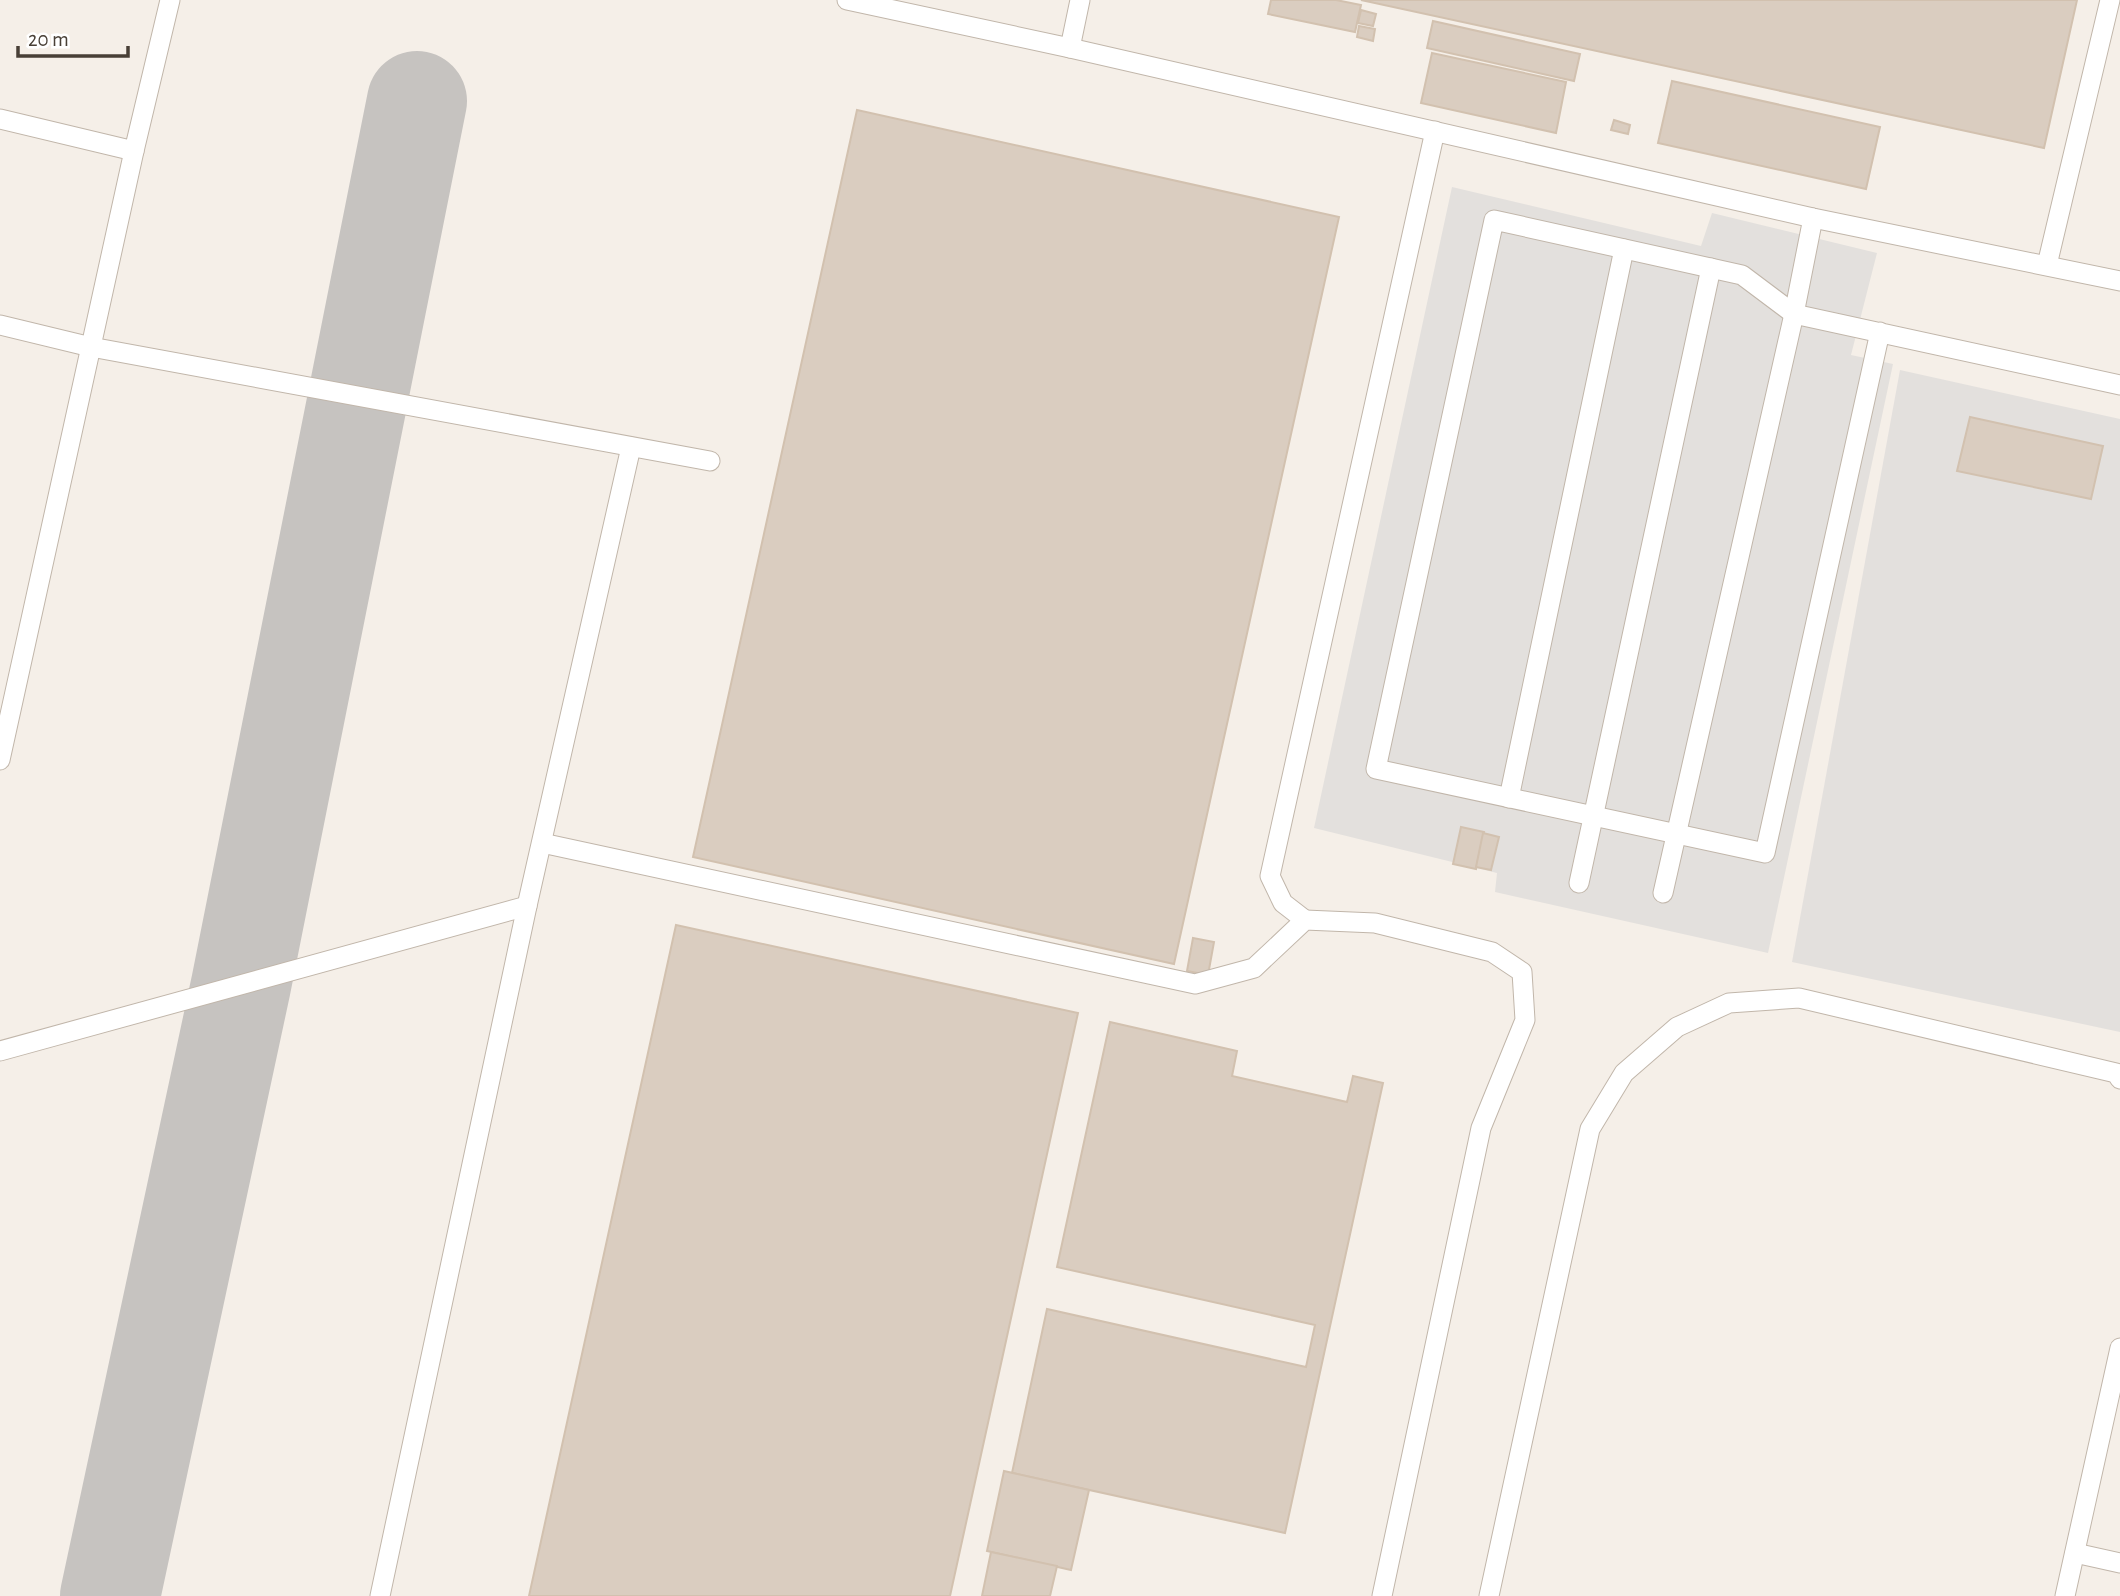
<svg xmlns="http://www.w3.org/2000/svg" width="2120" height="1596" font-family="'Alegreya Sans',sans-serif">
  <rect width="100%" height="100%" fill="#f5efe8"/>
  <g fill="#e3e0dd">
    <polygon points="1452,187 1701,246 1712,213 1877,253 1851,355 1893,364 1768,953 1495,892 1497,873 1314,828"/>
    <polygon points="1900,370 2120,419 2120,1032 1792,962"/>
  </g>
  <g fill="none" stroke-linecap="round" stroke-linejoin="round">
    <polyline stroke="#c6c3c0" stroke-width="100" points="110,1596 241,985 417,101"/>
  </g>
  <g fill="#dacdc0" stroke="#d2c1af" stroke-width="2">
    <polygon points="1271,0 1336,0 1361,5 1355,32 1268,14"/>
    <polygon points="1361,0 2077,0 2044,148"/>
    <polygon points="1361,10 1376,14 1373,26 1358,23"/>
    <polygon points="1433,21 1580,54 1574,81 1427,48"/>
    <polygon points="1359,26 1375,29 1373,41 1357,37"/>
    <polygon points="1432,53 1566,82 1556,133 1421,103"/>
    <polygon points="1672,81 1880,127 1866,189 1658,143"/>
    <polygon points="857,110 1339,217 1174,964 693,857"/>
    <polygon points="1614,120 1630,125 1628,134 1611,130"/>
    <polygon points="1970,417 2103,446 2091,499 1957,471"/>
    <polygon points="1461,827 1484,832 1476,869 1453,864"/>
    <polygon points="1483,833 1499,837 1491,870 1476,867"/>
    <polygon points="676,925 1078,1013 950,1596 529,1596"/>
    <polygon points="1193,938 1214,942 1208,975 1187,971"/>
    <polygon points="1110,1022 1237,1051 1232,1076 1347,1102 1353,1076 1383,1083 1285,1533 1012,1473 1047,1309 1306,1367 1315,1325 1057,1267"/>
    <polygon points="1004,1471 1089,1490 1071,1570 987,1551"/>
    <polygon points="991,1552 1057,1566 1050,1596 982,1596"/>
  </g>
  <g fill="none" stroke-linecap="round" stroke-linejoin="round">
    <g stroke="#c1b6aa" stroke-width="21">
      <g id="service">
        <polyline points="847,0 1070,48 1813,218 2120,281"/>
        <polyline points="1070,48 1080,0"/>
        <polyline points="0,119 134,151"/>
        <polyline points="2047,265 2110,0"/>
        <polyline points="0,325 91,347 710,461"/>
        <polyline points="1880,332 1765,853 1376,769 1494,220 1742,275 1794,314 2120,385"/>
        <polyline points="0,760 134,151 170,0"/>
        <polyline points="1509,798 1624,249"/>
        <polyline points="542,843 1195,984 1254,968 1305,920 1375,923 1492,952 1522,972 1525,1020 1481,1128 1382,1596"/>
        <polyline points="1579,883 1711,268"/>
        <polyline points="1663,893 1794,314 1813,218"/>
        <polyline points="1305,920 1283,903 1270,876 1435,131"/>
        <polyline points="0,1051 527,906"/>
        <polyline points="2075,1553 2120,1563"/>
        <polyline points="380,1596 527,906 631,447"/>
        <polyline points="1489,1596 1590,1129 1624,1073 1677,1027 1729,1003 1799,998 2116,1073 2120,1079"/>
        <polyline points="2065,1596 2120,1348"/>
      </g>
    </g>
    <use href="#service" stroke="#fff" stroke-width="19"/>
  </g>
  <path d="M18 46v10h110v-10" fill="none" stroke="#483f36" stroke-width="3.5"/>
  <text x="28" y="46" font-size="21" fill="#483f36" stroke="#ffffff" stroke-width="5" paint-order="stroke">20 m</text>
</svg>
